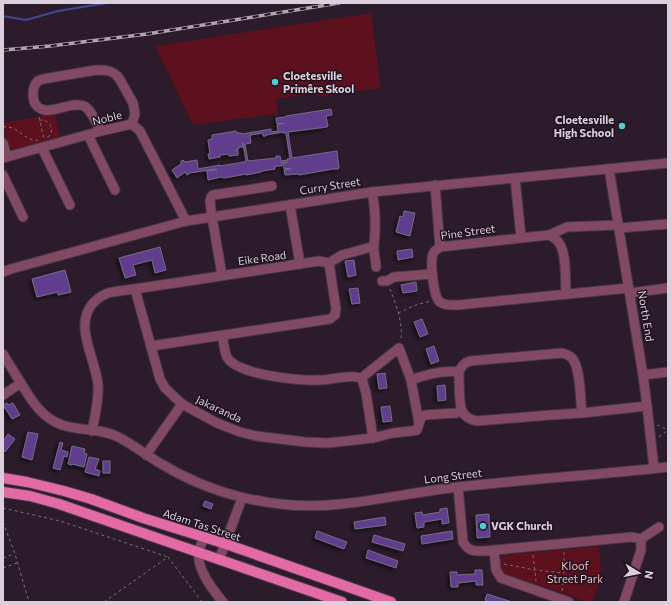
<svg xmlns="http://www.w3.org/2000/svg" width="671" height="605" font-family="Commissioner,sans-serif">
  <defs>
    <filter id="shadow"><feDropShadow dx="-2" dy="2" stdDeviation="2" flood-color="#0009"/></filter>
  </defs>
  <rect width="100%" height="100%" fill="#2b1b2b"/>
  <g fill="#5d101d">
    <polygon points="371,13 381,88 318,97 317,93 276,99 278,114 193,125 155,46"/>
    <polygon points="55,114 60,137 14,150 9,146 3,123"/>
    <path d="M599 546 601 570 600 580 592 602H588L506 574C499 568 500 565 501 556L505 555Z"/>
  </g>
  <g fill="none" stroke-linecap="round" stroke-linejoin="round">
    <polyline stroke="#404796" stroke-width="2" points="3,16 26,20 58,11 107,3"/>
  </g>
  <g fill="#603e8d" stroke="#746c83" fill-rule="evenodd" filter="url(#shadow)">
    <path d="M331 109 332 115 326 116 328 126 327 127 288 132 292 158 337 151 339 168 338 169H333L299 175 298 174 285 175 284 170 291 169V168L284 169 283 163 288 162 281 163 282 166H275V169L262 171 261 172 246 175V174L224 178 221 177 208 180 207 171 217 170 216 169 189 173 188 175 186 174 185 172 177 178 172 170 181 164V161L183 160 185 162 197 160 198 169 220 165V166L244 162 246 161 243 143H242L243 147H238L239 149 236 150V151H238V155L229 156 228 154 220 155V157L209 159 208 154H210L208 140 212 139V135L236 131 237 133H241L242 134 271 129V132L278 131 277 125 284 123 277 124 276 118 286 117V116ZM283 132V133H286L290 159H287L288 160 281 161 280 156H276V158L248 161 245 144 251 143 250 135 263 133V136H266V135Z"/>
    <polygon points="404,211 415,213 410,236 396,232 400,216 403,217"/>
    <polygon points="160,247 166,270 155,273 152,260 133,265 136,275 125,278 119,258"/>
    <polygon points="412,249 413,257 398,260 397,251"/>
    <polygon points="354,260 356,275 348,277 345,261"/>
    <polygon points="65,270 71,292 58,295 58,292 37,297 32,279"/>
    <polygon points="416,282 417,291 403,293 401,285"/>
    <polygon points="358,288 360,303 352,304 349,289"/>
    <polygon points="422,319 428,334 420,337 414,322"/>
    <polygon points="434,346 439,361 431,364 426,349"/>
    <polygon points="385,373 387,388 379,389 377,374"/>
    <polygon points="445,385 446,400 438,401 437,386"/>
    <polygon points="7,403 8,405 13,403 20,415 12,419 3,405"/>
    <polygon points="390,406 392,421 383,422 381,407"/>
    <polygon points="28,432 38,434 32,460 22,457"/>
    <polygon points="8,434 15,439 5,452 3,450 3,441"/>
    <polygon points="60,442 63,443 61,450 68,452 67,457 64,456 60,470 53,468"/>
    <polygon points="72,446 85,449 84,453 87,454 84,467 72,464 72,465 68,464"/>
    <polygon points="89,457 99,459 95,469 100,471 99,476 85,472"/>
    <rect x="103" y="461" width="7" height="12"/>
    <polygon points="205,501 213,504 211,509 203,506"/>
    <polygon points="447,508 449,523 442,524 442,519 424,522 424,527 417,528 415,513 422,512 423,515 440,512 440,509"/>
    <polygon points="489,514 490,537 477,538 476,515"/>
    <polygon points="385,517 386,525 355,529 354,522"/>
    <polygon points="317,531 347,542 344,549 315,538"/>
    <polygon points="452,531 453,539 422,544 421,536"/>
    <polygon points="374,535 405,544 403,551 372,542"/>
    <polygon points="368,550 398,561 396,568 366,558"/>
    <polygon points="475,570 482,570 483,585 476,585 476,581 458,583 458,587 451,587 450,572 457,572 457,575 475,574"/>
    <polygon points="487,594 512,602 489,602 485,600"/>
  </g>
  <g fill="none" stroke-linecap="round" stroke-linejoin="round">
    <g stroke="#473847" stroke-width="11">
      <g id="minor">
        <path d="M101 131C97 125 91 109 84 106 73 101 57 112 44 110 41 109 38 108 36 105 32 100 32 87 37 82 40 79 44 79 49 78L96 70C105 70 113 70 119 78L133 103 134 108 135 114 132 124"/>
        <polyline points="88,135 115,190"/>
        <polyline points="3,143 7,157"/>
        <polyline points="42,148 70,205"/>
        <polyline points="3,158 101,131 132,124 140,131 186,221"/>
        <polyline points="609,169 643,375 647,406 654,468"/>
        <polyline points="3,175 23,217"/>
        <polyline points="515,178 521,237"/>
        <polyline points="435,185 440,247"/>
        <path d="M372 192C376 211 376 226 374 245 373 252 376 260 376 267"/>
        <polyline points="290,205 300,264"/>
        <polyline points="619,228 668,224"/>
        <polyline points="549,235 567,227 618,225"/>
        <polyline points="329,263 342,255 371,247 374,245"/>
        <polyline points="3,272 11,269 186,221 212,217 372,192 668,163"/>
        <polyline points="222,275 212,217 210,201 211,197 213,195 272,186"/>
        <polyline points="382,281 387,281 394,277 432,274"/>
        <polyline points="135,289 160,379 165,388 182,404 217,423 240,432 256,436 305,442 328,443 373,438 393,433 411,431 417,430 421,418 425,415 456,413 462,411"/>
        <polyline points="630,293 668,288"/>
        <path d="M566 294C565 280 567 254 559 243 557 239 553 237 549 235L440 247C437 249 435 250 433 254 430 261 433 297 440 302 445 306 452 305 458 305L629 288"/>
        <path d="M222 336C224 342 224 351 227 357 237 375 300 381 320 380 328 380 350 375 356 377 358 377 360 378 362 379L366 393 373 438"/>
        <polyline points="151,346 330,319 335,315 336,309 329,263"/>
        <path d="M3 354C9 364 16 375 22 385 32 401 42 418 62 425 80 431 101 428 118 437 132 444 145 454 158 462 184 478 212 490 241 497 273 505 308 508 341 504 381 500 420 491 459 487 529 479 599 475 668 467"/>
        <polyline points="643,375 668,372"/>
        <polyline points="362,379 365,375 399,348 411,380 419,423"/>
        <path d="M411 380C427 374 442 370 459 372"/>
        <polyline points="3,395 21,383"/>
        <path d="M582 413C580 400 581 368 572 358 569 355 566 354 562 353L470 361C464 363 461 366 459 372 459 380 459 404 462 411 465 417 471 420 477 421L551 415 582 413 647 406"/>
        <path d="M92 431C95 416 99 400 98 385 96 359 73 326 93 303 97 299 103 295 108 293 117 291 127 290 135 289L319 261 329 263"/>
        <polyline points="146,455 182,404"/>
        <path d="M458 487 463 542C469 552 474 551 485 551L632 537 641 539V550L624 602"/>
        <path d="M204 538C202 542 199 548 199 552 196 569 213 590 223 602"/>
        <polyline points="641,539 659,527"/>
        <polyline points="494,550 496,570 501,578 569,602"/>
        <polyline points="219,560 242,498"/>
      </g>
    </g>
    <g stroke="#473847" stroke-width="12">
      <g id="major">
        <polyline points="3,478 27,482 64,491 91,499 143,518 226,544 391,602"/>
        <polyline points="3,492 30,496 59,504 342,602"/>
      </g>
    </g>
    <g stroke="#7c6e7c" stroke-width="1" stroke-dasharray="3 3" stroke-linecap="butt">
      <polyline points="39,117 44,139"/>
      <path d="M39 120C49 120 53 125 51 135L47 137"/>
      <path d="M3 127C19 125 24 142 38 140"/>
      <path d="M390 289C396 305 403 322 401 340"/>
      <polyline points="398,313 416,305 431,301"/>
      <polyline points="657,425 668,430"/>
      <polyline points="659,437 668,430"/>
      <polyline points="3,508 60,521 168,557"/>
      <polyline points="3,522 15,554 29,602"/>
      <polyline points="533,555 536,581"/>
      <polyline points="3,558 14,554"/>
      <polyline points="504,564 535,570 564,573"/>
      <polyline points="3,568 17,563"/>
      <polyline points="562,591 564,573 564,552"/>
      <polyline points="104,602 168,557 202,602"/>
    </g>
    <use href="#minor" stroke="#824963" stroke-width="9"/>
    <use href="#major" stroke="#e26ba5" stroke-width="10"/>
    <g stroke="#b0a4b0" stroke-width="3.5">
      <polyline id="rail" points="3,50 50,46 147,34 339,3"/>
    </g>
    <use href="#rail" stroke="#211221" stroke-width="2" stroke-dasharray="6" stroke-linecap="butt"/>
  </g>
  <g fill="#51ccd3" stroke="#211221" stroke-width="1.5">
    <circle cx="275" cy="82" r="4"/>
    <circle cx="622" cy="126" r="4"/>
    <circle cx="483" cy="526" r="4"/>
  </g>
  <g text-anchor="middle" stroke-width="3" stroke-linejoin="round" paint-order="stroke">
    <g font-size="11" font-weight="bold" fill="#dacfda" stroke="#211221" text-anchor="start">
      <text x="283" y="80">Cloetesville<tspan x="283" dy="13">Primêre Skool</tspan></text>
      <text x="614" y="124" text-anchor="end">Cloetesville<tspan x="614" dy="13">High School</tspan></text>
      <text x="491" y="530">VGK Church</text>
    </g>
    <g font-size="11" fill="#dacfda" stroke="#211221">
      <text transform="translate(107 118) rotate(-14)" y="4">Noble</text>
      <text transform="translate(330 186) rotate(-9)" y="4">Curry Street</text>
      <text transform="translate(468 232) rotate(-8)" y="4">Pine Street</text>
      <text transform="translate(262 258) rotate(-8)" y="4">Eike Road</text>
      <text transform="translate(646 316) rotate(81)" y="4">North End</text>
      <text transform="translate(219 409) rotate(25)" y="4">Jakaranda</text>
      <text transform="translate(453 476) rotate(-7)" y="4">Long Street</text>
      <text transform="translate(202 525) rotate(18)" y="4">Adam Tas Street</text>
    </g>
    <g font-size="11" fill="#f4bdbe" stroke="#211221">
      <text x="575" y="570">Kloof<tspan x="575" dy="13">Street Park</tspan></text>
    </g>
  </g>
  <rect width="671" height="605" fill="none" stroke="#dacfda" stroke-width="8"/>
  <g transform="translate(639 573) rotate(100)" stroke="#211221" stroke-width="3" paint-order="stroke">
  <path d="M0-3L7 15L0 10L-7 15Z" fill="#dacfda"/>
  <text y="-6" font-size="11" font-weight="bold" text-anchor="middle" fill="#dacfda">N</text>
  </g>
</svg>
